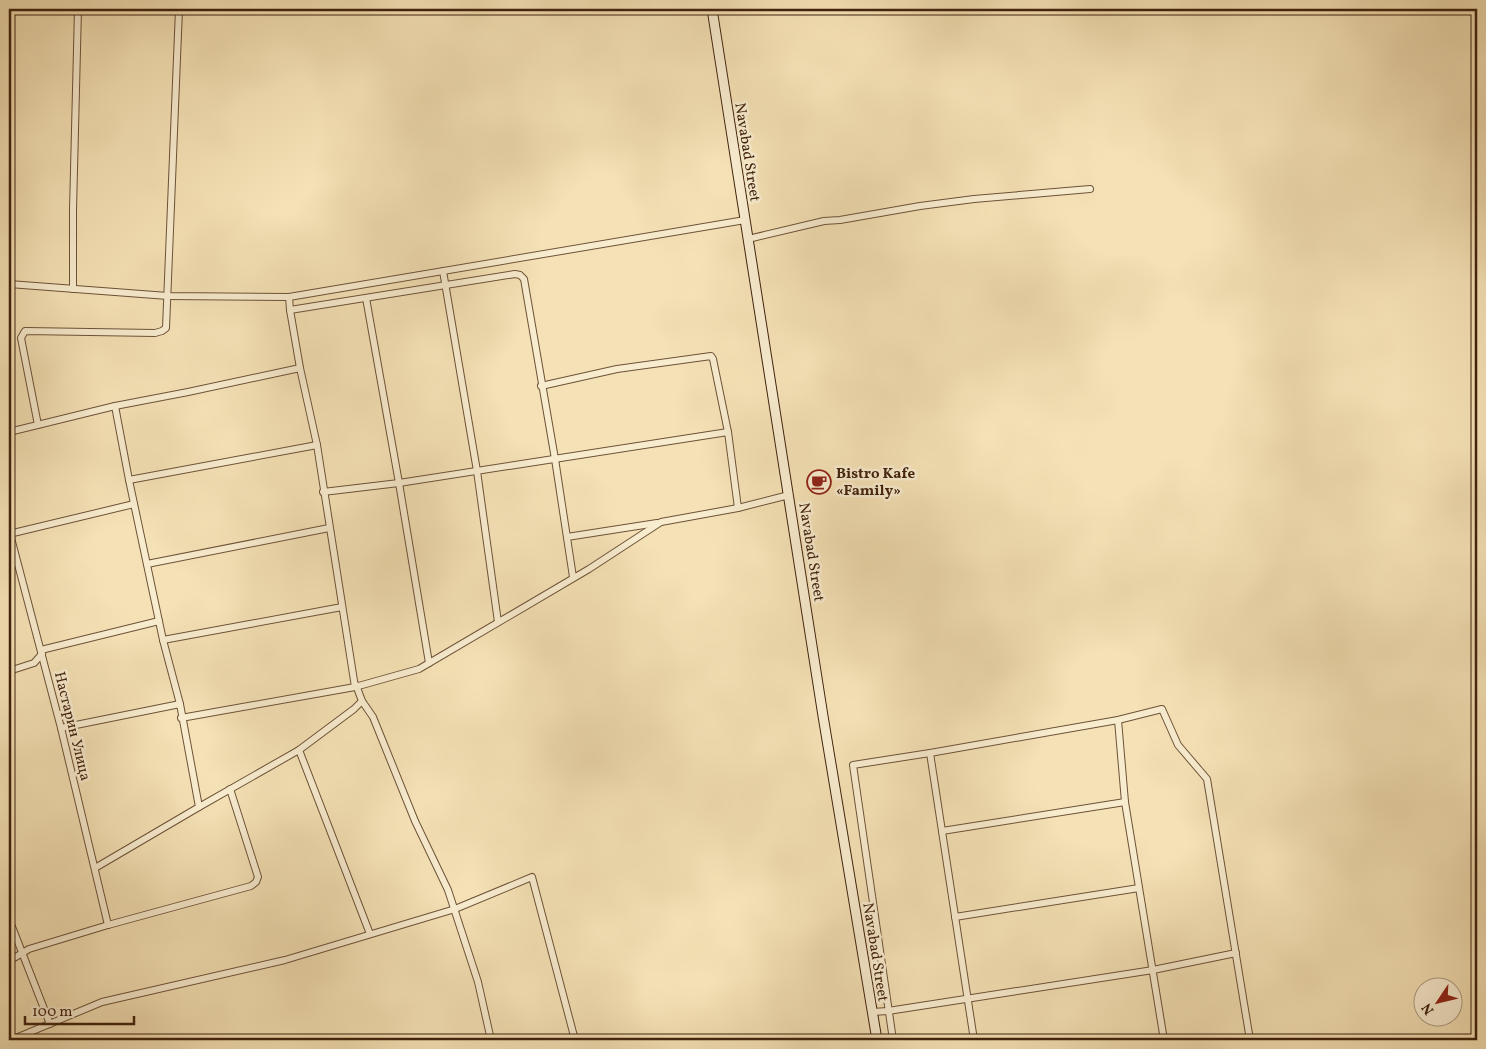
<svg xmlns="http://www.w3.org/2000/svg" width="1486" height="1049" font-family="Vollkorn,serif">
  <rect width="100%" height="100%" fill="#f4e1b5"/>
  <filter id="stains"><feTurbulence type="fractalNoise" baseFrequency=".004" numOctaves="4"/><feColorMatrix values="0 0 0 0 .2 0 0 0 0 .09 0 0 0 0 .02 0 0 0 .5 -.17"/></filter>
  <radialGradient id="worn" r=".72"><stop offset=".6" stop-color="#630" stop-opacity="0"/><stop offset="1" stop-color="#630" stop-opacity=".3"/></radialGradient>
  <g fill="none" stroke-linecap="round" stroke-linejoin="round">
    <g stroke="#6d5238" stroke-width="8">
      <g id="street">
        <polyline points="748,239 824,221 840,220 920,206 974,199 1090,189"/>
        <polyline points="443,271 477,471 498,622"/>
        <polyline points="9,284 168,296 289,297 745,220"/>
        <polyline points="73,289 73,210 78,9"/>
        <polyline points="289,297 290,310 300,368 317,445 355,687"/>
        <polyline points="366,298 399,483 429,663"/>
        <polyline points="290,310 515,274 520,275 524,279 555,459 573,577"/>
        <polyline points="541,386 617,369 711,356 713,359 728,432 738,508"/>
        <polyline points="38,425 21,338 25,331 155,333 162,331 166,328 179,9"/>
        <polyline points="9,432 115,406 188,392 300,368"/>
        <polyline points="129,480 317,445"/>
        <polyline points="323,492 399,483 728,432"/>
        <polyline points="9,534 134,504"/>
        <polyline points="10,534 61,728 108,925"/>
        <polyline points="567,537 657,523"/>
        <polyline points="147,564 329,528"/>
        <polyline points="163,640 342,607"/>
        <polyline points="41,650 159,621"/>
        <polyline points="9,671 34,663 42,654"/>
        <polyline points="356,685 362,701 373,717 415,821 448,890 478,982 491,1040"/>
        <polyline points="181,718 355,687 419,669 589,569 661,522 738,508 789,495"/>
        <polyline points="1118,720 1125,802 1164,1040"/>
        <polyline points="61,728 180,704"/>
        <polyline points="299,750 370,934"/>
        <polyline points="930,753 974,1040"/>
        <polyline points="199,807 299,750 354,709 362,701"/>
        <polyline points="942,831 1125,802"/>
        <polyline points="95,868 199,807 180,704 163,640 129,480 115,406"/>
        <polyline points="955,917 1139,888"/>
        <polyline points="9,919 50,1024"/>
        <polyline points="9,961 29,949 108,925 251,886 256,882 258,877 230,789"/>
        <polyline points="872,1012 888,1011 1153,970 1236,953"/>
        <polyline points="11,1040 102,1002 285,960 455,909 532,877 575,1040"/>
        <polyline points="893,1040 853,765 930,753 1118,720 1162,709 1178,745 1207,779 1250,1040"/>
      </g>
    </g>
    <g stroke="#40220e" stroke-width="11">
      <polyline id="secondary" points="712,9 823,716 877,1040"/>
    </g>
    <use href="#street" stroke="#f8eccf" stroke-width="6"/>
    <use href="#secondary" stroke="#f8eccf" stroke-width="9"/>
  </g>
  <defs>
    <g id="cafe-ring" transform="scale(1.25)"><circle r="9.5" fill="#f8eccf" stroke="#8f2418" stroke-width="1.5"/><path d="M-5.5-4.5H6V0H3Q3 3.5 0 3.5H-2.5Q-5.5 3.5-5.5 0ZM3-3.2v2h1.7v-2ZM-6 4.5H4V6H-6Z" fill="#8f2418"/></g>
  </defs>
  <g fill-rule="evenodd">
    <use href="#cafe-ring" x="819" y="482"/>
  </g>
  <g text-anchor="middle" stroke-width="5" stroke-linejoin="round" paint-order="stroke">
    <g font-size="15" fill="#40220e" stroke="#f8eccf">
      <text transform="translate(748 152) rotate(81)" y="5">Navabad Street</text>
      <text transform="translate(812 552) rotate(81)" y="5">Navabad Street</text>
      <text transform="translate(73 726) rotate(76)" y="5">Настарин Улица</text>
      <text transform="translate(876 952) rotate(81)" y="5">Navabad Street</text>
    </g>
    <g font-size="15" font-weight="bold" fill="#40220e" stroke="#f8eccf" text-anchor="start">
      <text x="836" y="478">Bistro Kafe<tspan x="836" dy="17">«Family»</tspan></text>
    </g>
  </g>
  <rect width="1486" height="1049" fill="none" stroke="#f4e1b5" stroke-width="30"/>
  <rect x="10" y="10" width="1466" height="1029" fill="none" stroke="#40220e" stroke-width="2.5"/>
  <rect x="15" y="15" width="1456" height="1019" fill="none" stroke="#40220e"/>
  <g transform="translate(1438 1002) rotate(235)"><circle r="24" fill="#f8eccf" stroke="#ae9b82"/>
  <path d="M0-4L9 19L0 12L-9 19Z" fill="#8f2418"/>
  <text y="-8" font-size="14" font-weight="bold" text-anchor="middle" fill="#40220e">N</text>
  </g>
  <path d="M25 1016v8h109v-8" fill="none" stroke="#40220e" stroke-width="2.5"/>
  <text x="32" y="1016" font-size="15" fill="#40220e" stroke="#f8eccf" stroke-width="4" paint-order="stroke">100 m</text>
  <rect width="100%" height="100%" filter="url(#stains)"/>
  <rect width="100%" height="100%" fill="url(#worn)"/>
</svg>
